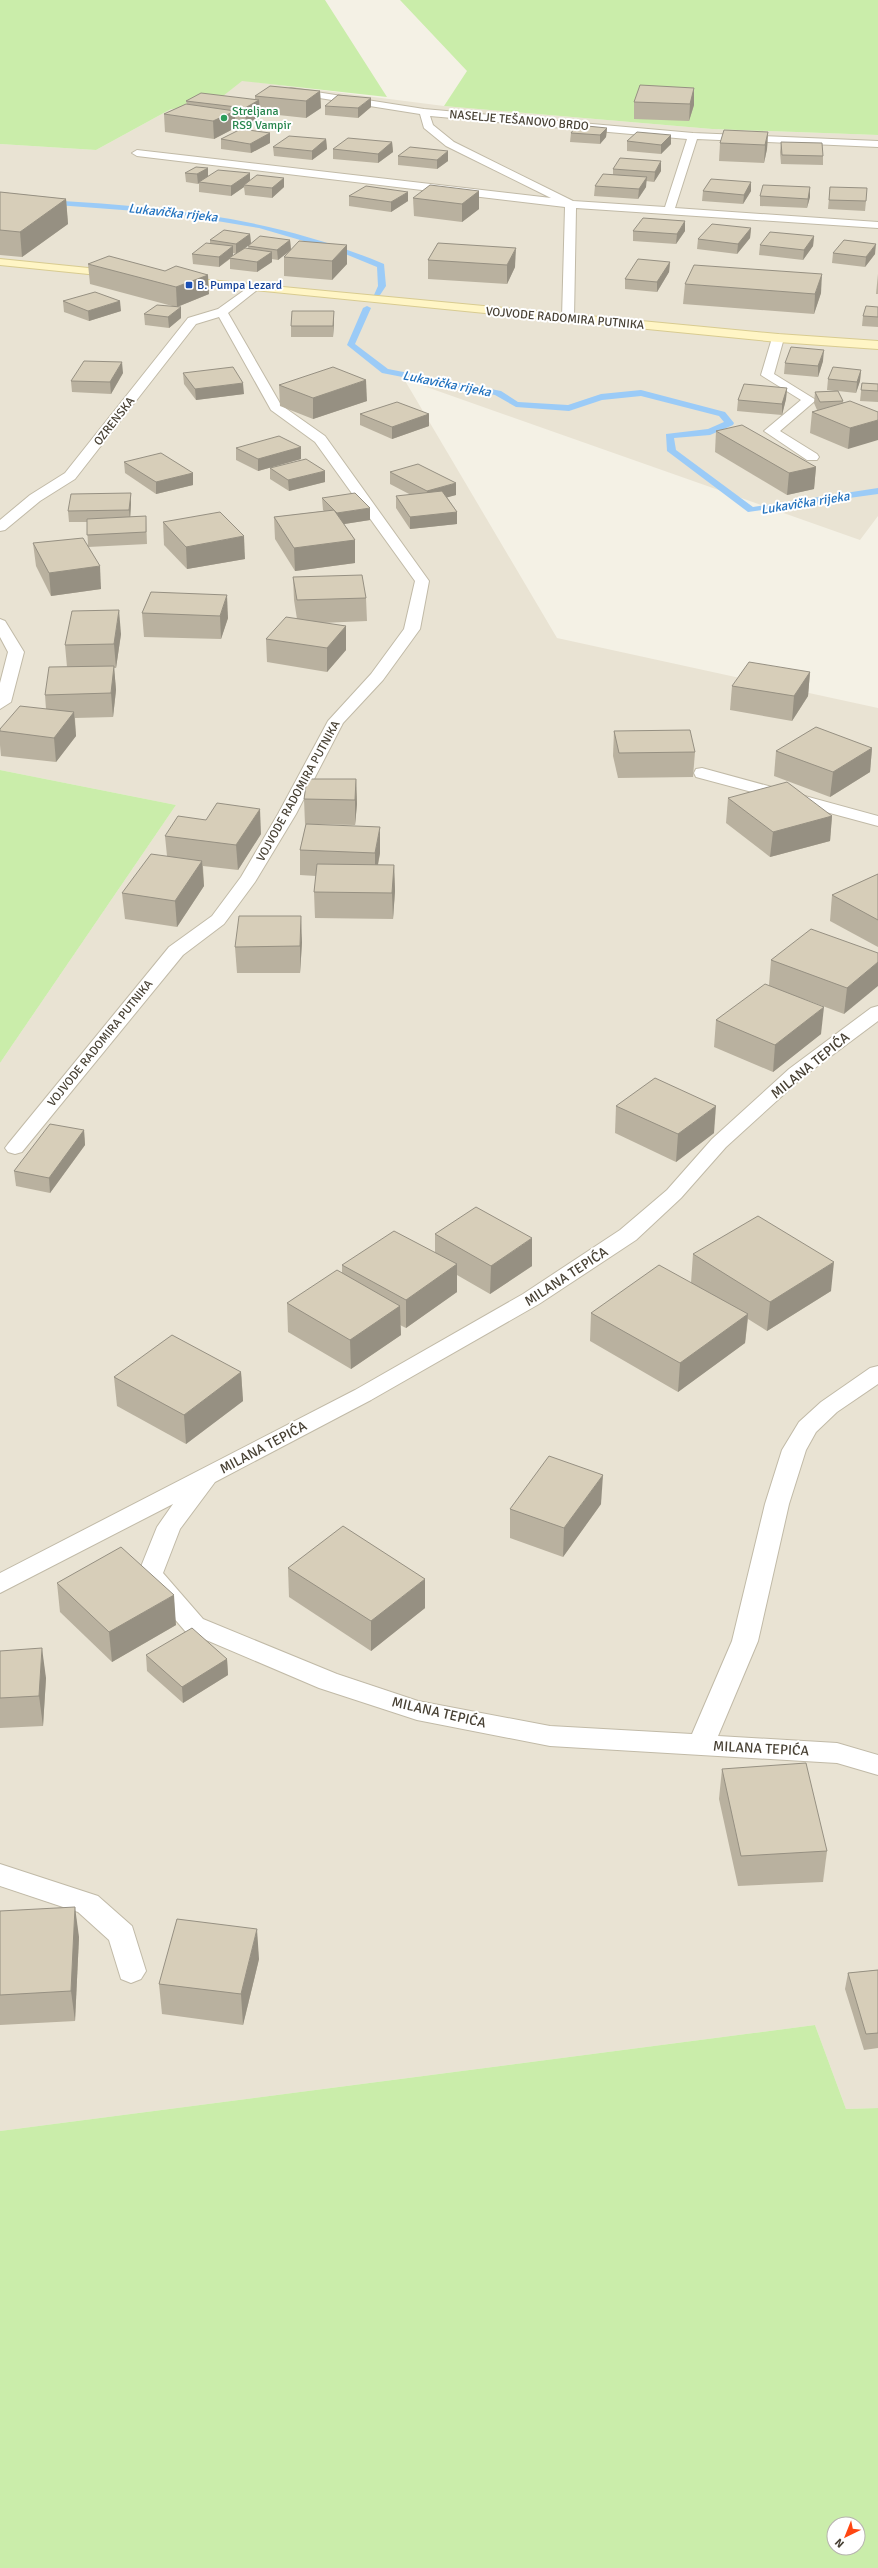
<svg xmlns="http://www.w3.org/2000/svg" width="878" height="2568" font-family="Signika,sans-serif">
  <rect width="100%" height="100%" fill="#f4f1e5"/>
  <polygon fill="#e9e3d3" points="240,80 444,106 712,129 878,135 878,516 860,540 404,379 557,638 878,708 878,2108 846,2109 815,2025 0,2131 0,1063 176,805 0,770 0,144 96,150 171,109 209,107"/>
  <g fill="#caedaa" fill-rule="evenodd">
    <polygon points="0,0 325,0 387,97 242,81 209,107 171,109 96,150 0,144"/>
    <polygon points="400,0 878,0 878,135 712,129 444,106 467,71"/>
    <polygon points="0,770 176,805 0,1063"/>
    <path d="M815 2025 846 2109 878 2108V2568H0V2131ZM834 2524H858V2548H834Z"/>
  </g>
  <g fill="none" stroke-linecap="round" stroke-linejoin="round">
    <g fill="#9bcbf7" fill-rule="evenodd">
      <path d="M47 200C167 207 272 217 384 264L386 286 380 295H374L378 286 377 267 338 251 259 228 175 214 44 204Z"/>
      <polygon points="367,306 371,308 355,344 388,369 501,391 518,402 568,405 601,394 641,390 725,412 734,423 733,425 710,435 674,438 676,450 753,507 878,488 878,494 748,512 667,451 666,434 708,429 724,422 719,416 641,396 602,400 569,411 516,407 495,395 382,373 347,345 363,308"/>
    </g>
    <g stroke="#c1baa7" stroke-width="2">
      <g id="minor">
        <path d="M291 88 424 109 693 133 878 141V147L697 139 675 208 878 222V228L576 208 574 318 568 322 562 318 565 207 137 156 132 153 137 150 551 198 446 146 424 128 420 114 288 93V89ZM430 116 687 139 665 207 573 201 454 142 433 125Z"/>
        <polygon points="253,284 259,288 257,290 228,313 281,405 325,436 429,581 420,629 383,680 343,723 296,814 255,882 224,924 183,955 22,1152 15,1154 8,1152 5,1148 8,1144 169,947 212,916 241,877 278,814 328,721 371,674 404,629 415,581 315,442 271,410 219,317 196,324 75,479 40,501 5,530 0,531 0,520 30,495 65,473 188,318 218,309"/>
        <polygon points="778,334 784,338 774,374 816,400 780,431 817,454 819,457 817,460 807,460 764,431 801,400 761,375 772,338"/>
        <polygon points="0,619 5,621 24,652 11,702 0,709 0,683 8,652 0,637"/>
        <polygon points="702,768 878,816 878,826 696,777 694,773 696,769"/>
        <polygon points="878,1006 878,1021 803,1077 726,1147 681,1198 636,1240 539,1304 371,1400 215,1482 180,1529 163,1573 203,1619 337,1674 418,1701 550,1726 692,1734 732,1641 765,1504 782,1450 799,1422 821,1402 870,1368 878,1366 878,1384 837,1412 816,1432 806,1450 789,1504 758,1641 718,1736 837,1743 878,1755 878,1775 837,1763 550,1746 417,1720 319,1688 185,1631 141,1580 138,1574 157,1527 173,1504 0,1593 0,1573 355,1390 523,1294 620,1230 667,1190 712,1139 789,1069 871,1008"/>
        <polygon points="0,1864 98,1896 132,1926 146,1971 141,1979 131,1983 121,1979 109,1940 78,1912 0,1886"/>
      </g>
    </g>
    <g stroke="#d8cb90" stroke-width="2">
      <g id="secondary">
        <polygon points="0,259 118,271 124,274 118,277 0,265"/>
        <polygon points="178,277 778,334 878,341 878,349 778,342 174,282 172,280"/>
      </g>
    </g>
    <use href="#minor" fill="#fff" fill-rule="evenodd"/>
    <use href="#secondary" fill="#fff5c5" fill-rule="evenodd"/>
  </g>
  <g fill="#b9b19f" fill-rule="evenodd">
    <polygon points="694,88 694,105 689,121 634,119 634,102"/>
    <polygon points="320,91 321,108 306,118 260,113 260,117 246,126 235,124 235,128 214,139 165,132 164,114 187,104 186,101 255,99 255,96"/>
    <polygon points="325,106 371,107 358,118 325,115"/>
    <polygon points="607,128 606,137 600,144 570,142 571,133"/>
    <polygon points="768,132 767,149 764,163 719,161 720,143"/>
    <polygon points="270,133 270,143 251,153 221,149 221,139"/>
    <polygon points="671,135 671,144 661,154 627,151 627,141"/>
    <polygon points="326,139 327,149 312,160 274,156 273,147"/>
    <polygon points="392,142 393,152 378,163 333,159 333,149"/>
    <polygon points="781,142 823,156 823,165 781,164 780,152"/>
    <polygon points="398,156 448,161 437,169 398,165"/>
    <polygon points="208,168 208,176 250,181 284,178 284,187 272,198 245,195 244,187 231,196 199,192 199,183 198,184 186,182 185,173"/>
    <polygon points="613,169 661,171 654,182 646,181 646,187 638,199 594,196 595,186 613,175"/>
    <polygon points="751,182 751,191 743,204 702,201 703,191"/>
    <polygon points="810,187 810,197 807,208 760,206 760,196"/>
    <polygon points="830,187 866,201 865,211 828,209"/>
    <polygon points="479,191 479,209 462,222 414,216 413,198"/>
    <polygon points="0,192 66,199 68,224 22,257 0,255"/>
    <polygon points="349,196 408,201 391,212 349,206"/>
    <polygon points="751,228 750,238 737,254 697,249 698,239"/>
    <polygon points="633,231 685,231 676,244 633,241"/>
    <path d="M250 234 251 244 290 240 291 250 347 245V264L332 280 284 276V257L290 250 278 260 272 259V262L257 272 230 269V259L219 267 193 264 192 254 210 243V240ZM249 245 248 248 233 256V253L236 254Z"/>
    <polygon points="814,236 813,246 803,260 759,255 760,245"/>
    <polygon points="438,243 515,267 507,284 428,279 428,260"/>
    <polygon points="833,253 875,254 865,267 832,263"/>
    <polygon points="670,262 669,272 657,292 625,289 625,279"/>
    <polygon points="88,264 209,294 177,307 181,318 169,328 145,325 144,314 176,307 90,284"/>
    <polygon points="878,274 878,294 876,294"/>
    <polygon points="685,284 821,293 814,314 683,304"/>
    <polygon points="63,301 121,311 89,321 64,312"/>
    <polygon points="878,307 878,327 862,326 863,316"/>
    <polygon points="334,321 333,337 291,337 291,326"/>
    <polygon points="823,361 818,377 784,374 785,363"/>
    <polygon points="861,370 860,381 856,393 838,391 843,401 843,402 878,412 848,449 810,433 812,412 817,410 814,403 815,392 835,391 827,390 828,379"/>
    <polygon points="123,373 111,394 72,392 71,381"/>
    <polygon points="183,373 244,394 196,400 184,384"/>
    <polygon points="862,383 878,384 878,402 860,401"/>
    <polygon points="279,385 367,401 313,419 280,406"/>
    <polygon points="787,388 786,399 782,415 737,411 738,400"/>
    <polygon points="360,414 429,414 429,426 392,439 360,425"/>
    <polygon points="716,431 816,467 814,489 787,495 715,452"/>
    <polygon points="301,447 301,459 258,471 236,460 236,448"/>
    <polygon points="124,462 193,473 193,485 156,494 125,473"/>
    <polygon points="270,468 325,482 289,491 270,479"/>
    <polygon points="390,472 456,495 447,497 457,512 457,524 410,529 396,508 396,496 411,495 390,484"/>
    <polygon points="131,493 131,504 130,517 146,516 147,544 88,547 101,589 51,596 36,566 33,543 88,546 87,522 69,522 68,511"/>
    <polygon points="322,498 370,520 344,524 355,540 355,563 295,571 275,539 274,517 324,511 323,510"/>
    <polygon points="163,522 245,559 187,569 164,545"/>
    <polygon points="293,577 366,598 367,621 321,623 346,626 346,650 327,672 267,662 266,639 297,619 294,600"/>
    <polygon points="151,592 228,618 221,639 144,637 142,613"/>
    <polygon points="121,634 116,668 114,668 116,690 113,717 75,718 76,736 56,762 1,756 0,745 0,729 46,709 45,695 67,667 65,645"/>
    <polygon points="810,672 808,696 792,721 730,710 732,686"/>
    <polygon points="614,731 695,752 693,777 618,778 613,756"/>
    <polygon points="872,748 870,772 830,797 774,776 776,751"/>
    <polygon points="356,779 357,804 355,825 306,824 380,853 378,865 394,865 395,891 393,919 315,918 314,892 316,876 300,875 300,850 306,824 305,824 304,799"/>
    <polygon points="728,798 832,816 830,841 770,857 726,823"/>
    <polygon points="261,834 238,870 203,866 204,886 177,927 125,919 122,893 167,856 165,836"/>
    <polygon points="878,874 878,947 830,921 832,895"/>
    <polygon points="302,942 300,973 237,973 235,947"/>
    <polygon points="878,953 844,1014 804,999 821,1034 773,1072 714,1047 716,1020 769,985 771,960"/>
    <polygon points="616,1106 714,1133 676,1162 615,1133"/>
    <polygon points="84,1130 85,1145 50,1193 16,1186 14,1171"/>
    <polygon points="435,1234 532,1266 490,1294 457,1275 457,1292 406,1328 400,1325 401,1335 351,1369 288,1332 287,1303 342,1273 342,1265 435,1252"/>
    <polygon points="693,1254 831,1291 767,1331 748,1319 745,1343 678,1392 590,1341 591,1313 691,1283"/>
    <polygon points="241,1372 243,1401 186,1444 117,1406 114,1377"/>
    <polygon points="601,1504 563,1557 510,1538 510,1509"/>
    <polygon points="288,1568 425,1608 371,1651 289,1597"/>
    <polygon points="57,1583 176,1625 112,1662 60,1612"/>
    <polygon points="0,1651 46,1678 43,1726 0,1728"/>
    <polygon points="146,1655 227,1659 228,1675 183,1703 147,1671"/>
    <polygon points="722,1769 827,1851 823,1882 738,1886 719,1799"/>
    <polygon points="0,1911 79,1937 75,2021 0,2025"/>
    <polygon points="259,1959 243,2025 162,2014 159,1984"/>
    <polygon points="878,1970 878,2048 864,2050 845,1989 848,1973"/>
  </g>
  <g fill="#969082">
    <polygon points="694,88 694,105 689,121 690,104"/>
    <polygon points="320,91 321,108 306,118 306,101"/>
    <polygon points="371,98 371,107 358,118 358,108"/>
    <polygon points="259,100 260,117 246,126 245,108"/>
    <polygon points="235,111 235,128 214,139 213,121"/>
    <polygon points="607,128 606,137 600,144 600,135"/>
    <polygon points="768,132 767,149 764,163 765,145"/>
    <polygon points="270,133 270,143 251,153 250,144"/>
    <polygon points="671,135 671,144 661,154 661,145"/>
    <polygon points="326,139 327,149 312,160 312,151"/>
    <polygon points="392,142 393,152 378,163 378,154"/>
    <polygon points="448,151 448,161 437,169 437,160"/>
    <polygon points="661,161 661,171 654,182 655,172"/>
    <polygon points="208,168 208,178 199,182 199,183 198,184 197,174"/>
    <polygon points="250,173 250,183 244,185 244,187 231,196 231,186"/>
    <polygon points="647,177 646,187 638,199 639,189"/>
    <polygon points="284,178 284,187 272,198 272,188"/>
    <polygon points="751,182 751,191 743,204 744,195"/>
    <polygon points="810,187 810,197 807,208 808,199"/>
    <polygon points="479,191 479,209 462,222 462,204"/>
    <polygon points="408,192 408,201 391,212 391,202"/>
    <polygon points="66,199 68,224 22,257 20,232"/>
    <polygon points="685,221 685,231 676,244 677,234"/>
    <polygon points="751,228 750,238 737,254 738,244"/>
    <polygon points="250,234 251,244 236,254 236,244"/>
    <polygon points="814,236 813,246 803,260 804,250"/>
    <polygon points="290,240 291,250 278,260 277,250"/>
    <polygon points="876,244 875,254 865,267 866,257"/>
    <polygon points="347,245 347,264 332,280 332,261"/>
    <polygon points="233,246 233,256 219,267 219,257"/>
    <polygon points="516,248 515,267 507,284 507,265"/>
    <polygon points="272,252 272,262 257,272 257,262"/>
    <polygon points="670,262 669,272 657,292 657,282"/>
    <polygon points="822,274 821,293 814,314 815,294"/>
    <polygon points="208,275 209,294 177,307 176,287"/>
    <polygon points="120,301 121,311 89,321 88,311"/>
    <polygon points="181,307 181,318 169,328 168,317"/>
    <polygon points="334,311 334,321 333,337 333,326"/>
    <polygon points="824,350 823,361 818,377 818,366"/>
    <polygon points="122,362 123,373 111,394 110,382"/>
    <polygon points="861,370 860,381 856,393 857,382"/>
    <polygon points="366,380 367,401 313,419 313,398"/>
    <polygon points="243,383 244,394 196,400 195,389"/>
    <polygon points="787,388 786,399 782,415 782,404"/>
    <polygon points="429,414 429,426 392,439 392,427"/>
    <polygon points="878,420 878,440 848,449 850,428"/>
    <polygon points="301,447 301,459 258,471 258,459"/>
    <polygon points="816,467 814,489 787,495 789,473"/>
    <polygon points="325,471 325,482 289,491 288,480"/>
    <polygon points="193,473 193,485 156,494 156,482"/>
    <polygon points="456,483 456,495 427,503 427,491"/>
    <polygon points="131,493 131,504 130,521 129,510"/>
    <polygon points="370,508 370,520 338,525 337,513"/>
    <polygon points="457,512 457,524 410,529 410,517"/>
    <polygon points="244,536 245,559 187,569 186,547"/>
    <polygon points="355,540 355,563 295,571 294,548"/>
    <polygon points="100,566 101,589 51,596 49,573"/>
    <polygon points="227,595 228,618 221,639 220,616"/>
    <polygon points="119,610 121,634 116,668 114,644"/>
    <polygon points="346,626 346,650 327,672 327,648"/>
    <polygon points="114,666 116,690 113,717 111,693"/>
    <polygon points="810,672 808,696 792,721 794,696"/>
    <polygon points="74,712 76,736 56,762 54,738"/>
    <polygon points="872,748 870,772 830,797 833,772"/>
    <polygon points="356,779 357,804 355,825 355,800"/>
    <polygon points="260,809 261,834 238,870 236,845"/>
    <polygon points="832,816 830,841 770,857 773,832"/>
    <polygon points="380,827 380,853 375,879 375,853"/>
    <polygon points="202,861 204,886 177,927 175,901"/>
    <polygon points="394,865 395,891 393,919 392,893"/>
    <polygon points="301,916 302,942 300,973 300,946"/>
    <polygon points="878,962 878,986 844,1014 847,988"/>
    <polygon points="824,1007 821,1034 773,1072 775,1045"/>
    <polygon points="716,1106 714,1133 676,1162 678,1134"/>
    <polygon points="84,1130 85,1145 50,1193 49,1178"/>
    <polygon points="532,1238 532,1266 490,1294 491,1266"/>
    <polygon points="834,1262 831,1291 767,1331 770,1302"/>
    <polygon points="457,1264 457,1292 406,1328 406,1300"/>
    <polygon points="400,1306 401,1335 351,1369 350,1340"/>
    <polygon points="748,1314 745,1343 678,1392 680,1363"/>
    <polygon points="241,1372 243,1401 186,1444 184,1415"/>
    <polygon points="603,1475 601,1504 563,1557 564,1528"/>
    <polygon points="425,1579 425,1608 371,1651 371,1621"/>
    <polygon points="174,1595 176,1625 112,1662 109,1632"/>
    <polygon points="42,1648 46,1678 43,1726 39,1696"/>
    <polygon points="227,1659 228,1675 183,1703 182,1687"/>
    <polygon points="75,1907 79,1937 75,2021 71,1991"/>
    <polygon points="257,1929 259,1959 243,2025 241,1994"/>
  </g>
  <g fill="#d7ceb9" stroke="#969082">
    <polygon points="640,85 694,88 690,104 634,102"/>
    <polygon points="270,86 320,91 306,101 255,96"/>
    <polygon points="201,93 259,100 245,108 186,101"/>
    <polygon points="338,95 371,98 358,108 325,106"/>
    <polygon points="186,104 235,111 213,121 164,114"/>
    <polygon points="577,125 607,128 600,135 571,133"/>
    <polygon points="241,129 270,133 250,144 221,139"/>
    <polygon points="724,130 768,132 765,145 720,143"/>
    <polygon points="637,132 671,135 661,145 627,141"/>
    <polygon points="289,136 326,139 312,151 273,147"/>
    <polygon points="348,138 392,142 378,154 333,149"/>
    <polygon points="781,142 822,143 823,156 782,155"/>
    <polygon points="410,147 448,151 437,160 398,156"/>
    <polygon points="620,158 661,161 655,172 613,169"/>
    <polygon points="196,167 208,168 197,174 185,173"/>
    <polygon points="218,170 250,173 231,186 199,182"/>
    <polygon points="603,174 647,177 639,189 595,186"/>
    <polygon points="257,175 284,178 272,188 244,185"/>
    <polygon points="711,179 751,182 744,195 703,191"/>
    <polygon points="430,185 479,191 462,204 413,198"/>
    <polygon points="763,185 810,187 808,199 760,196"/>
    <polygon points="366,186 408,192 391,202 349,196"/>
    <polygon points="830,187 867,188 866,201 829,200"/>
    <polygon points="0,192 66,199 20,232 0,230"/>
    <polygon points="643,218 685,221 677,234 633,231"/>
    <polygon points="712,224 751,228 738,244 698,239"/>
    <polygon points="224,230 250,234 236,244 210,240"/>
    <polygon points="770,232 814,236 804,250 760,245"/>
    <polygon points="260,236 290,240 277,250 248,246"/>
    <polygon points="844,240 876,244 866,257 833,253"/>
    <polygon points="299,241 347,245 332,261 284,257"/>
    <polygon points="206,243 233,246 219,257 192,254"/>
    <polygon points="438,243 516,248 507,265 428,260"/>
    <polygon points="245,248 272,252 257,262 229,258"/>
    <polygon points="109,256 165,271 176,266 208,275 176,287 88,264"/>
    <polygon points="638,259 670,262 657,282 625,279"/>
    <polygon points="694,265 822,274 815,294 685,284"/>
    <polygon points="95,292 120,301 88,311 63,301"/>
    <polygon points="157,305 181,307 168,317 144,314"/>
    <polygon points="866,306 878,307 878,317 863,316"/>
    <polygon points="292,311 334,311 333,326 291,326"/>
    <polygon points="791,347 824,350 818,366 785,363"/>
    <polygon points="84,361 122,362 110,382 71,381"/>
    <polygon points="233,367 243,383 195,389 183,373"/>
    <polygon points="333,367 366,380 313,398 279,385"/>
    <polygon points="833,367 861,370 857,382 828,379"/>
    <polygon points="862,383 878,384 878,391 861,390"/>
    <polygon points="744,384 787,388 782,404 738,400"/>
    <polygon points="838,391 843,401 820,402 815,392"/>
    <polygon points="850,401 878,412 878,420 850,428 812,412"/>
    <polygon points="397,402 429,414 392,427 360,414"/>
    <polygon points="742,425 816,467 789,473 716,431"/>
    <polygon points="279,436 301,447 258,459 236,448"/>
    <polygon points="161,453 193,473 156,482 124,462"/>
    <polygon points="306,459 325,471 288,480 270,468"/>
    <polygon points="418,464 456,483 427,491 390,472"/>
    <polygon points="442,491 457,512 410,517 396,496"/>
    <polygon points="131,493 129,510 68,511 71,494"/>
    <polygon points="355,493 370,508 337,513 322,498"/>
    <polygon points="334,510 355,540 294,548 274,517"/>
    <polygon points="220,512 244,536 186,547 163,522"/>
    <polygon points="146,516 146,532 87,535 87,519"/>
    <polygon points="83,538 100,566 49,573 33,543"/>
    <polygon points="362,575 366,598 297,600 293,577"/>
    <polygon points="151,592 227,595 220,616 142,613"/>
    <polygon points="119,610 114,644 65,645 72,611"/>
    <polygon points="286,617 346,626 327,648 266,639"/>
    <polygon points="749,662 810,672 794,696 732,686"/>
    <polygon points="114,666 111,693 45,695 49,667"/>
    <polygon points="20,706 74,712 54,738 0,731 0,729"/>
    <polygon points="816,727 872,748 833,772 776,751"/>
    <polygon points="690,730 695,752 619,753 614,731"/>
    <polygon points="307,779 356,779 355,800 304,799"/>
    <polygon points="787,782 832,816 773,832 728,798"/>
    <polygon points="217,803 260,809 236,845 165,836 178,816 206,820"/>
    <polygon points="306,824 380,827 375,853 300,850"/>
    <polygon points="151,854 202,861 175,901 122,893"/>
    <polygon points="317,864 394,865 392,893 314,892"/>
    <polygon points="878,874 878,920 832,895"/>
    <polygon points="239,916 301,916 300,946 235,947"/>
    <polygon points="811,929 878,953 878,962 847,988 771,960"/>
    <polygon points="765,984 824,1007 775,1045 716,1020"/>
    <polygon points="655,1078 716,1106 678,1134 616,1106"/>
    <polygon points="50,1124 84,1130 49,1178 14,1171"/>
    <polygon points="476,1207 532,1238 491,1266 435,1234"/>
    <polygon points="758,1216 834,1262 770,1302 693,1254"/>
    <polygon points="394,1231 457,1264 406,1300 342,1265"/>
    <polygon points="659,1265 748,1314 680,1363 591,1313"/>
    <polygon points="337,1270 400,1306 350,1340 287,1303"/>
    <polygon points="172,1335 241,1372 184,1415 114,1377"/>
    <polygon points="549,1456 603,1475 564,1528 510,1509"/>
    <polygon points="343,1526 425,1579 371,1621 288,1568"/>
    <polygon points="121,1547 174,1595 109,1632 57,1583"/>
    <polygon points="192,1628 227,1659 182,1687 146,1655"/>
    <polygon points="42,1648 39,1696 0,1698 0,1651"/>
    <polygon points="806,1763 827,1851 741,1856 722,1769"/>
    <polygon points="75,1907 71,1991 0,1995 0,1911"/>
    <polygon points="177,1919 257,1929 241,1994 159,1984"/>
    <polygon points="878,1970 878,2033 866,2034 848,1973"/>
  </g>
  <circle fill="#2e9e5b" stroke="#fff" stroke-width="1.5" cx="224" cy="118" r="4"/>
  <rect fill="#1a4fb4" stroke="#fff" stroke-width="1.5" x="185" y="281" width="8" height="8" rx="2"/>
  <g text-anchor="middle" stroke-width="4" stroke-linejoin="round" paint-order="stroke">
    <g font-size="12" fill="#27864d" stroke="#fff" text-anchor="start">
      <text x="232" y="115">Streljana<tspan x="232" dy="14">RS9 Vampir</tspan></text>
    </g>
    <g font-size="12" fill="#484134" stroke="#fff">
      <text transform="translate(519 120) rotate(5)" y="4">NASELJE TEŠANOVO BRDO</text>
      <text transform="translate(565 318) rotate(5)" y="4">VOJVODE RADOMIRA PUTNIKA</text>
      <text transform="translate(114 421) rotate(-52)" y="4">OZRENSKA</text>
      <text transform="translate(298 791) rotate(-61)" y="4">VOJVODE RADOMIRA PUTNIKA</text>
      <text transform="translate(100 1043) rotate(-51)" y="4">VOJVODE RADOMIRA PUTNIKA</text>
    </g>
    <g font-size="12" fill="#164399" stroke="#fff" text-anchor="start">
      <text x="197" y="289">B. Pumpa Lezard</text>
    </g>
    <g font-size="13" font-style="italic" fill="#2272be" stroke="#fff">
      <text transform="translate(173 212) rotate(6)" y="5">Lukavička rijeka</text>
      <text transform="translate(447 383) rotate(11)" y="5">Lukavička rijeka</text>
      <text transform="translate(805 502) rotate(-9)" y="5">Lukavička rijeka</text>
    </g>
    <g font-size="14" fill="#484134" stroke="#fff">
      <text transform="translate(810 1065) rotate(-39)" y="5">MILANA TEPIĆA</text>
      <text transform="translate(566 1276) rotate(-33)" y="5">MILANA TEPIĆA</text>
      <text transform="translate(263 1447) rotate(-28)" y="5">MILANA TEPIĆA</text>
      <text transform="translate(439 1712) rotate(13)" y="5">MILANA TEPIĆA</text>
      <text transform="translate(761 1748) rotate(3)" y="5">MILANA TEPIĆA</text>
    </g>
  </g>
  <g transform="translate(846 2536) rotate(223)"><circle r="19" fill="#ffffff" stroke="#b6b3ae"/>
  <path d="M0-3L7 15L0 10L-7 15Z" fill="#ff4612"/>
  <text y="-6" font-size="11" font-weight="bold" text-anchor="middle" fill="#484134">N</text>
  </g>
</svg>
